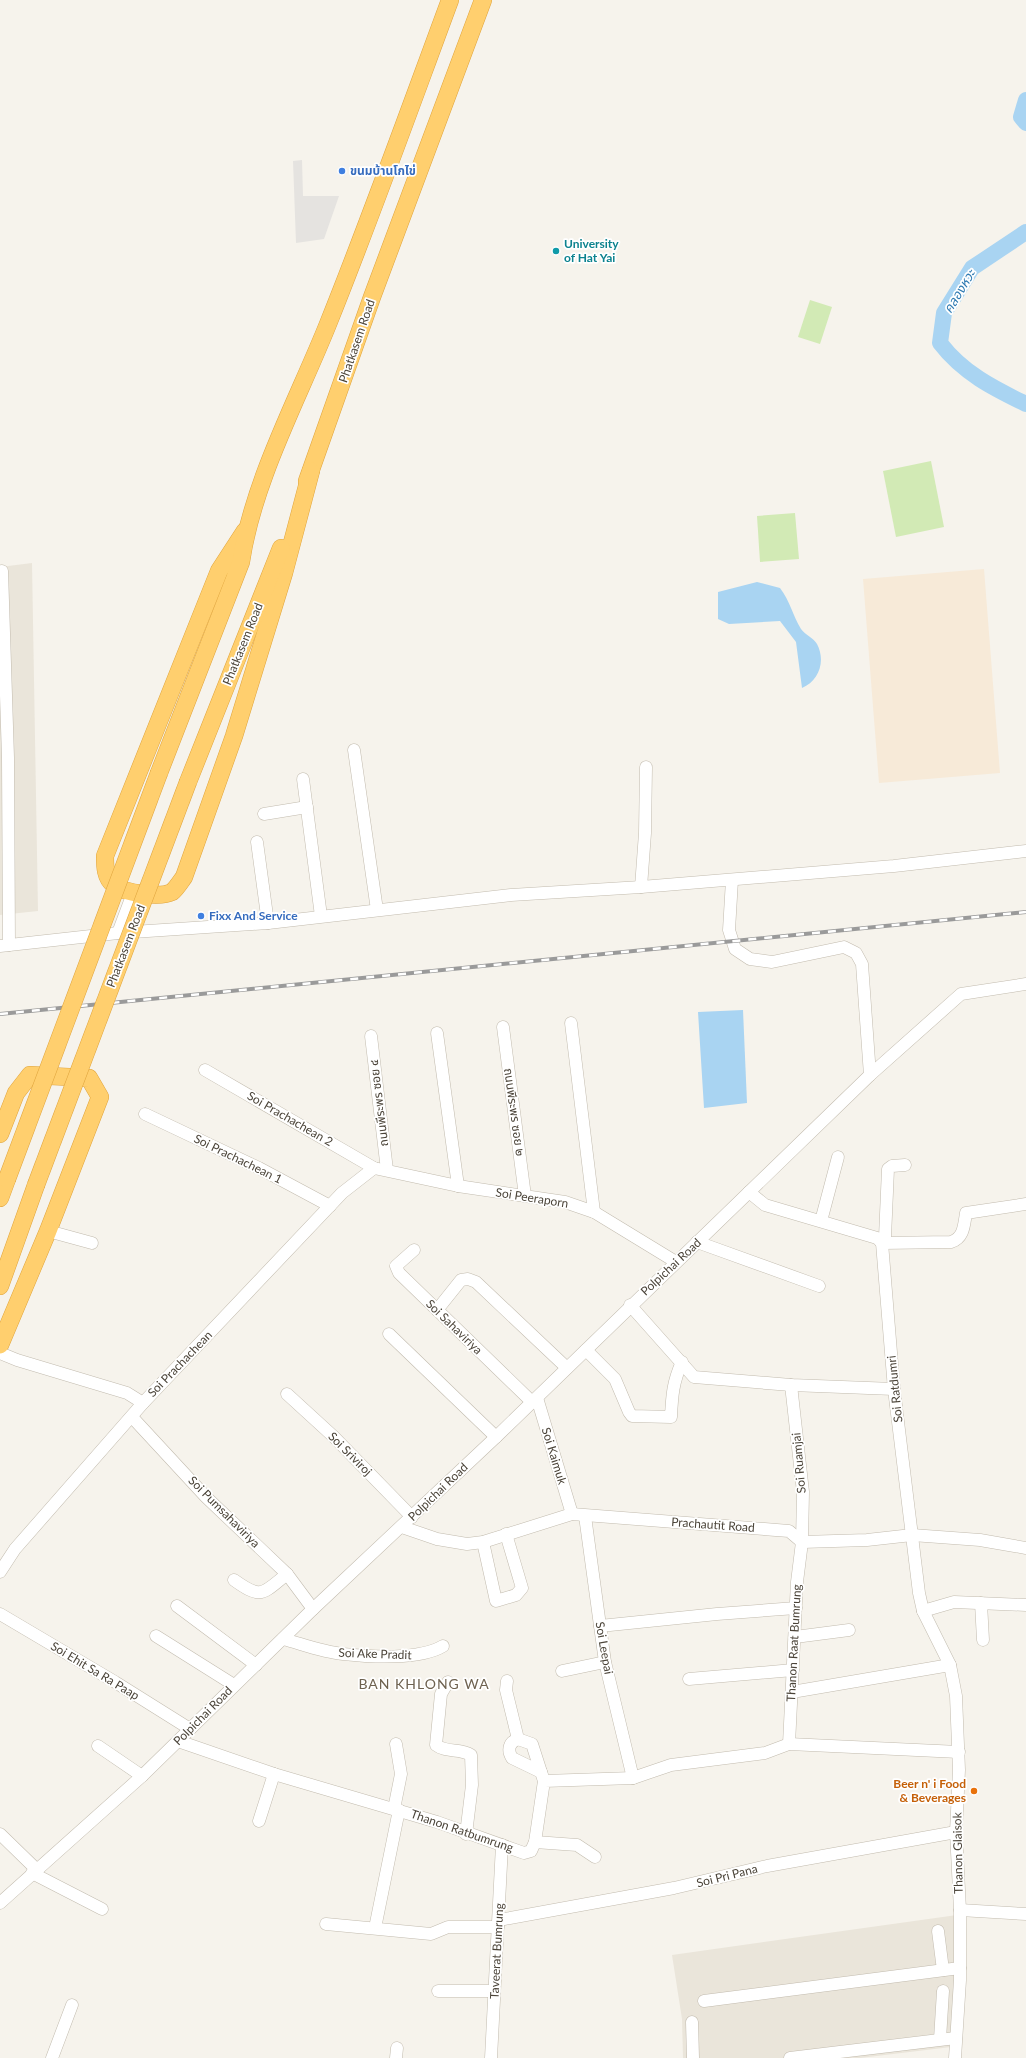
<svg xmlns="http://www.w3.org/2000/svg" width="1026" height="2058" font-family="Lato,'Noto Sans Thai',sans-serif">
  <rect width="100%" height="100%" fill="#f6f3ec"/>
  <g fill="#eae5da">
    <polygon points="32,563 38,911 0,915 0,567"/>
    <polygon points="957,1915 951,2047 860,2058 683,2058 682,2019 672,1955"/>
  </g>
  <polygon fill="#f7ead8" points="984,569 1000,773 879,783 863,579"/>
  <g fill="#d2eab5">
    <polygon points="810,300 832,307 820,344 798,337"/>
    <polygon points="931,461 944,527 896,537 883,471"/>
    <polygon points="795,513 799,559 760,562 757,516"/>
  </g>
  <polygon fill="#e5e3e0" points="302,160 303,196 339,196 324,239 296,243 293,161"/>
  <g fill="#a9d4f2">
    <path d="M757 582 780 588C790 601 793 616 801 629 805 635 814 638 817 644 826 661 819 681 802 688L796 642 780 621 729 624 718 619V592Z"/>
    <polygon points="743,1010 747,1103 704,1108 698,1012"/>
  </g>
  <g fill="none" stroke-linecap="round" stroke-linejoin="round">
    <g stroke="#a9d4f2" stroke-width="16">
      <polyline points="1026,100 1021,117 1026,123"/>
      <path d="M1026 232 972 268 944 313 940 343C963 373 993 388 1026 404"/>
    </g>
    <g stroke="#c2bbae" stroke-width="13">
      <g id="minor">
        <polyline points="2,571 8,758 9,945"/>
        <polyline points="354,750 377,910"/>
        <polyline points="303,779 321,916"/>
        <polyline points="264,814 307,807"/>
        <polyline points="257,842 268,923"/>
        <polyline points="732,880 729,930 735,949 750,959 772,962 844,947 856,953 862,964 870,1075"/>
        <polyline points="641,887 645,833 646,767"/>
        <polyline points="118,933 133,893"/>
        <polyline points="0,946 118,933 268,923 511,895 641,887 894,866 1026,851"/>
        <polyline points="571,1023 594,1212"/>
        <polyline points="503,1027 525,1196"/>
        <polyline points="437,1033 458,1186"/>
        <polyline points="371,1036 387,1170"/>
        <polyline points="205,1070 374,1168 458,1186 565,1202 594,1212 676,1262"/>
        <polyline points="145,1114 259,1168 330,1206"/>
        <polyline points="905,1165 892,1166 888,1169 885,1237 882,1243 894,1389 919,1593 923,1611 950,1665 956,1696 959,1770 956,1832 960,1910 960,1980 955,2058"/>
        <path d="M749 1192 765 1205 877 1238 882 1243 951 1242C964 1238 964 1225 966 1213L1026 1204"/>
        <polyline points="821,1221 838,1157"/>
        <polyline points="48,1231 92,1243"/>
        <polyline points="697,1242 819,1286"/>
        <polyline points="414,1250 396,1266 399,1273 532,1402"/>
        <polyline points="630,1305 694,1377 791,1385 894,1389"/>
        <polyline points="437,1310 461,1280 468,1279 476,1282 567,1368"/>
        <polyline points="389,1334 496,1437"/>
        <path d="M586 1350 615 1379 629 1412 632 1416 671 1417C672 1395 673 1382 682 1362"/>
        <polyline points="0,1353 17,1360 127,1393 143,1403"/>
        <polyline points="287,1394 334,1437 412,1517"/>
        <polyline points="537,1398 572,1514"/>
        <polyline points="132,1417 206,1497 287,1574 313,1609"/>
        <polyline points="585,1516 605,1662 633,1778"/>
        <polyline points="402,1527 437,1539 467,1544 483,1542 572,1514 789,1531 802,1542 867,1540 912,1535 980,1540 1026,1548"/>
        <polyline points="483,1542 496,1601 516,1595 522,1588 506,1534"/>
        <polyline points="0,1572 15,1549 143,1403 342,1193 374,1168"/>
        <path d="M234 1580C262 1600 262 1594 287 1574"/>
        <polyline points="981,1603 983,1640"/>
        <polyline points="177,1606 256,1665"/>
        <polyline points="923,1611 954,1602 1026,1605"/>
        <polyline points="0,1614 115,1682 190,1729"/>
        <polyline points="600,1626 717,1614 796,1608"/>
        <polyline points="156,1636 234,1685"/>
        <polyline points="795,1637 849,1630"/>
        <path d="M283 1639C302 1644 322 1652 343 1654 370 1657 420 1660 443 1646"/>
        <polyline points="562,1671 605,1662"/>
        <polyline points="689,1679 793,1670"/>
        <path d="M507 1681 506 1690 518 1739C509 1742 507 1750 512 1758L541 1772 544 1781"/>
        <path d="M448 1682 441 1694 436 1745C446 1753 460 1748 471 1755L472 1785 466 1834"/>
        <polyline points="792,1692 950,1665"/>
        <polyline points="518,1739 532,1744 541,1772"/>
        <polyline points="178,1741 274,1774 437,1822 524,1853 531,1851 535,1842 544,1781 633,1778 671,1765 765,1753 789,1744 959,1752"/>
        <polyline points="789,1744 797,1582 802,1542 803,1492 791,1385"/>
        <polyline points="98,1746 142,1776"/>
        <polyline points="394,1809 401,1774 396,1744"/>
        <polyline points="259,1821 274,1774"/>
        <polyline points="0,1834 36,1869"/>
        <polyline points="535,1842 577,1845 595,1857"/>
        <polyline points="32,1873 102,1909"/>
        <polyline points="0,1903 142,1776 313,1609 496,1437 870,1075 961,994 1026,984"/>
        <polyline points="960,1910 1026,1914"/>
        <polyline points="499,1920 674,1888 767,1866 956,1832"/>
        <polyline points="326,1924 431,1934 448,1927 498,1927"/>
        <polyline points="375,1928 399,1810"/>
        <polyline points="938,1931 943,1970"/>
        <polyline points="438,1991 494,1991"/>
        <polyline points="704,2001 960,1968"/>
        <polyline points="692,2022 693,2058"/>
        <polyline points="940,2039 943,1991"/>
        <polyline points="52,2058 72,2005"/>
        <polyline points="396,2058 397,2048"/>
        <polyline points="491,2058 502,1845"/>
        <polyline points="790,2058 956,2038"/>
      </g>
    </g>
    <g stroke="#e0a43c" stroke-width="18">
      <g id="highway">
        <polyline points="307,481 372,297 483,0"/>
        <path d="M245 531 219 571 105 856C105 866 105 878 114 885 124 893 160 898 172 892 176 889 181 881 184 877L234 736 284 573 311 471"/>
        <path d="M159 773 241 562C253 481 298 399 328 324 371 217 410 108 450 0"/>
        <polyline points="188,782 281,548"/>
        <polyline points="0,1134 16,1093 30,1075 89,1078 100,1097 48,1231 0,1345"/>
        <polyline points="0,1198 7,1179"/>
        <polyline points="0,1286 36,1185"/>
      </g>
    </g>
    <use href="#minor" stroke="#fff" stroke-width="12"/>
    <use href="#highway" stroke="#ffcf6e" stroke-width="17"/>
    <g stroke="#9a9a9a" stroke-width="4">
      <polyline id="rail" points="0,1014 1026,912"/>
    </g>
    <use href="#rail" stroke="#fff" stroke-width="2.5" stroke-dasharray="8" stroke-linecap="butt"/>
    <g stroke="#e0a43c" stroke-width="18" stroke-linecap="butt">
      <g id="highway-bridge">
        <polyline points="7,1179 159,773"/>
        <polyline points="36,1185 188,782"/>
      </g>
    </g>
    <use href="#highway-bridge" stroke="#ffcf6e" stroke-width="17"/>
  </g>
  <g fill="#3f7fe0" stroke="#fff" stroke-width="1.5">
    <circle cx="342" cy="171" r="4"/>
    <circle cx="201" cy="916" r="4"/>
  </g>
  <circle fill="#0f9aa8" stroke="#fff" stroke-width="1.5" cx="556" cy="251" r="4"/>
  <circle fill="#e8710a" stroke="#fff" stroke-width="1.5" cx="974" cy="1791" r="4"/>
  <g text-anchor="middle" stroke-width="3.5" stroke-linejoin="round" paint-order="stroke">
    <g font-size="12" font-weight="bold" fill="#366cbe" stroke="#fff" text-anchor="start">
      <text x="350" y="175">ขนมบ้านโกไข่</text>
      <text x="209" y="920">Fixx And Service</text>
    </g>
    <g font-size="12" font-weight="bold" fill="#0d838f" stroke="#fff" text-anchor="start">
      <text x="564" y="248">University<tspan x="564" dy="14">of Hat Yai</tspan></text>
    </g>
    <g font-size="12" fill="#4b4439" stroke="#fff">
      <text transform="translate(357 341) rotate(-71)" y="4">Phatkasem Road</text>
      <text transform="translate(243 644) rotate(-68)" y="4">Phatkasem Road</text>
      <text transform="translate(126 946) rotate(-69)" y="4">Phatkasem Road</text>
      <text transform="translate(379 1103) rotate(-97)" y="4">ถนนพีระพร ซอย ๔</text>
      <text transform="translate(514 1112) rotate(82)" y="4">ถนนพีระพร ซอย ๒</text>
      <text transform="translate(290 1119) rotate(30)" y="4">Soi Prachachean 2</text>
      <text transform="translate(238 1159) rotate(26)" y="4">Soi Prachachean 1</text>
      <text transform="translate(532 1198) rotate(9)" y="4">Soi Peeraporn</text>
      <text transform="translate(671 1267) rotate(-43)" y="4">Polpichai Road</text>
      <text transform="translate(454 1327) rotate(44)" y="4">Soi Sahaviriya</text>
      <text transform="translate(180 1364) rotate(-46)" y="4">Soi Prachachean</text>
      <text transform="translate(895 1389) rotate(-96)" y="4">Soi Ratdumri</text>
      <text transform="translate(350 1454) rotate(45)" y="4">Soi Sriviroj</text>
      <text transform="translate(554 1456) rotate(73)" y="4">Soi Kaimuk</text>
      <text transform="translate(799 1463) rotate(-95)" y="4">Soi Ruamjai</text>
      <text transform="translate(438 1492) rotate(-44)" y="4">Polpichai Road</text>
      <text transform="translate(224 1512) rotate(45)" y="4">Soi Pumsahaviriya</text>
      <text transform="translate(713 1525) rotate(4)" y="4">Prachautit Road</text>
      <text transform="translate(794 1643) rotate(-87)" y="4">Thanon Raat Bumrung</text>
      <text transform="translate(604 1648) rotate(80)" y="4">Soi Leepai</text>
      <text transform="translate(375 1654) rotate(2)" y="4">Soi Ake Pradit</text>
      <text transform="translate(95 1671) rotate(31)" y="4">Soi Ehit Sa Ra Paap</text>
      <text transform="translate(203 1716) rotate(-45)" y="4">Polpichai Road</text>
      <text transform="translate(462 1831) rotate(19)" y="4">Thanon Ratbumrung</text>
      <text transform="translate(958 1853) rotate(-91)" y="4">Thanon Glaisok</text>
      <text transform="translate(727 1876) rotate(-14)" y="4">Soi Pri Pana</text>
      <text transform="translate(497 1951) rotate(-87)" y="4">Taveerat Bumrung</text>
    </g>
    <g font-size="12" font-weight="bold" fill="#c56008" stroke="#fff" text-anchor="end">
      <text x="966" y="1788">Beer n' i Food<tspan x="966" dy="14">&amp; Beverages</tspan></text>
    </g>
    <g font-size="13" font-style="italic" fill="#2e7ab2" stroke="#fff">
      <text transform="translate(959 291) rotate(-59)" y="5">คลองหวะ</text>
    </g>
    <g font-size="14" letter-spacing="1" fill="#6e6250" stroke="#fff">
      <text x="424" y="1689">BAN KHLONG WA</text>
    </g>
  </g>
</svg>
